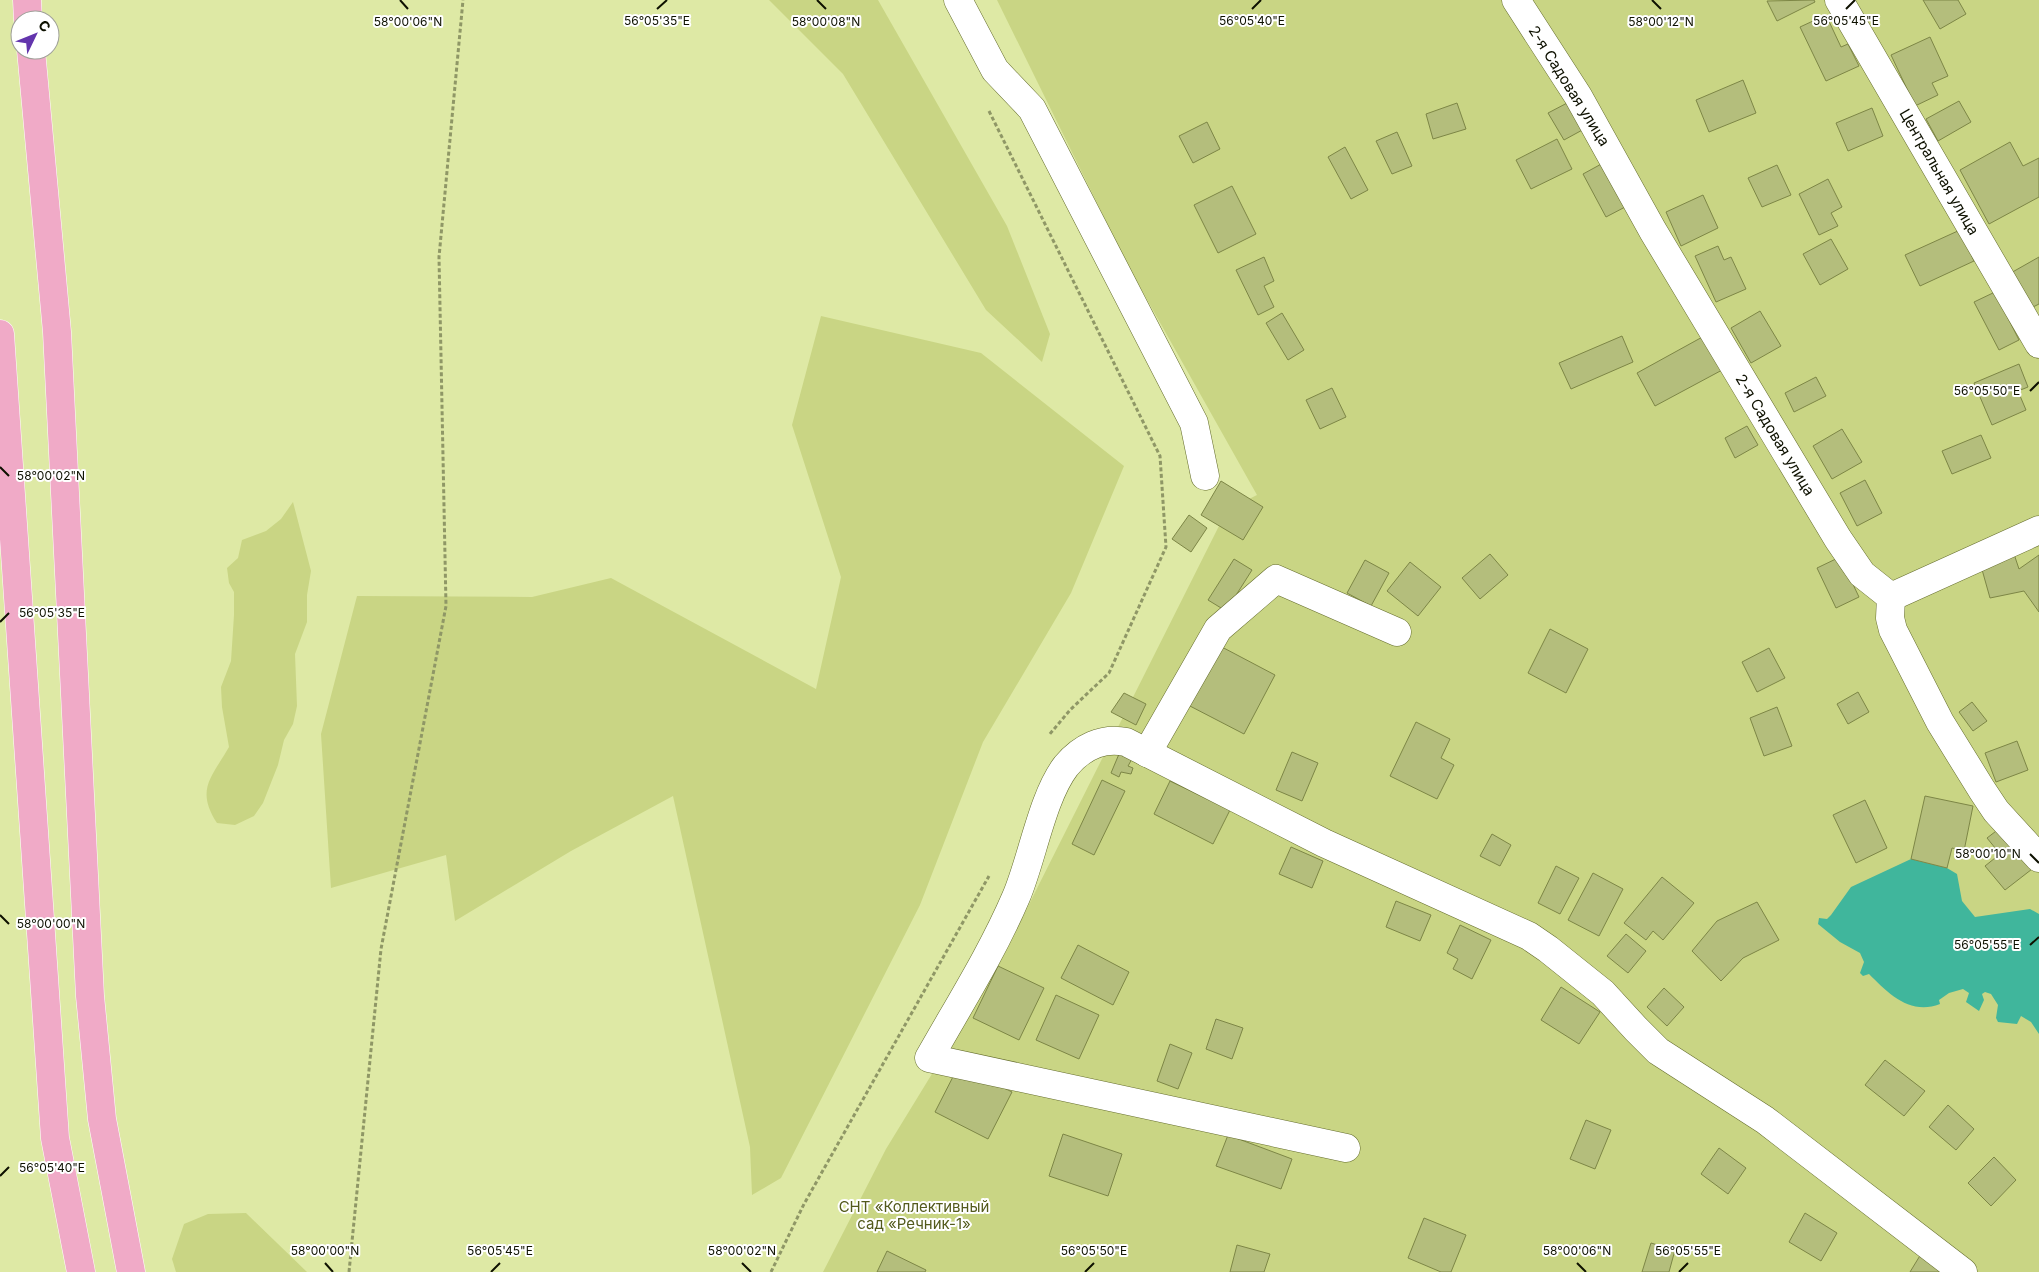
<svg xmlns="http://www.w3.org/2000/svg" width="2039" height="1272" font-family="Inter,sans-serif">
  <rect width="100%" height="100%" fill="#dee9a5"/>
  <g fill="#c9d584">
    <polygon points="769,0 878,0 1007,226 1050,334 1042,362 986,310 843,74"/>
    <polygon points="997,0 2039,0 2039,1272 823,1272 886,1149 998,966 1227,510 1257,495 1127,264"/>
    <polygon points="821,316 981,353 1124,466 1071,593 983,742 920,905 781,1178 752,1195 750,1147 673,796 571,851 455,921 446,855 331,888 321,734 357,596 532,597 611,578 816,689 841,577 792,425"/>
    <path d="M293 502 311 571 307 595V622L295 654 297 706 293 724 284 740 278 765 263 803 254 816 235 825 217 823C195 789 212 777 229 747L222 707 221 687 231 661 234 615V592L229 583 227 568 238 558 242 540 266 531 281 519Z"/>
    <polygon points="246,1213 307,1272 176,1272 172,1259 184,1224 208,1214"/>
  </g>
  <path fill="#40b69c" d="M1911 859 1947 868 1957 874 1962 901 1975 917 2030 909 2039 914V1034L2031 1022 2021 1016 2017 1024 1998 1022 1996 1018 1998 1005 1991 994 1985 992 1982 994 1984 1000 1979 1011 1966 1002 1969 993 1963 989 1949 993 1939 1000 1940 1004C1910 1016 1888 993 1869 974L1863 976 1860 973 1864 962 1860 953 1840 942 1818 924 1819 918 1827 919 1831 915 1851 887Z"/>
  <g fill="#b4be7c" stroke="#7d8646">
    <polygon points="1814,0 1815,2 1777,21 1767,1"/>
    <polygon points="1923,0 1958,0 1966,14 1940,29"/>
    <polygon points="1826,15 1841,47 1848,44 1859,66 1826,81 1800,27"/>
    <polygon points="1930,37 1948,76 1932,83 1938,95 1915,106 1891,55"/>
    <polygon points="1743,80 1756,113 1709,132 1696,100"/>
    <polygon points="1571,101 1586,128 1564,140 1548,113"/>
    <polygon points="1959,101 1971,122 1938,141 1926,119"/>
    <polygon points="1457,103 1466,129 1433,139 1426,114"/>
    <polygon points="1872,108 1883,136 1848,151 1836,123"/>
    <polygon points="1207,122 1220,149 1193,163 1179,136"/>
    <polygon points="1397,132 1412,166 1392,174 1376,141"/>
    <polygon points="1557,139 1572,169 1531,189 1516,160"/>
    <polygon points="2010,142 2023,166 2039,158 2039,197 1989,224 1960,170"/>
    <polygon points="1345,147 1368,190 1351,199 1328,157"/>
    <polygon points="1605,162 1627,206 1606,217 1583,174"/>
    <polygon points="1777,165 1791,195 1762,207 1748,178"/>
    <polygon points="1828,179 1842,207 1831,213 1838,226 1819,235 1799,194"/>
    <polygon points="1232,186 1256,234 1218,253 1194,205"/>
    <polygon points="1703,195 1718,228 1681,246 1666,212"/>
    <polygon points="1960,230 1974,261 1920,286 1905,255"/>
    <polygon points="1831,239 1848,269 1820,285 1803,254"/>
    <polygon points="1718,246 1724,260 1731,257 1746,289 1716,302 1695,256"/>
    <polygon points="1264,257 1274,281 1264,286 1274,307 1258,315 1236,270"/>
    <polygon points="2039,257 2039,304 2029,309 2009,274"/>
    <polygon points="1995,292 2019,340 1999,350 1974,302"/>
    <polygon points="1760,311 1781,346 1751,363 1731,328"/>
    <polygon points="1282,313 1304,350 1288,360 1266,323"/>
    <polygon points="1706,335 1724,369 1655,406 1637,373"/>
    <polygon points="1622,336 1633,362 1571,389 1559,363"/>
    <polygon points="2019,364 2028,387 2018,391 2026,410 1992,425 1974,383"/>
    <polygon points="1816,377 1826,396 1794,412 1785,393"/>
    <polygon points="1332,388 1346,417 1320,429 1306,400"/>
    <polygon points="1747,426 1758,445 1735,458 1725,438"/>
    <polygon points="1842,429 1862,462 1832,479 1813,446"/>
    <polygon points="1981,435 1991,458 1952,474 1942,451"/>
    <polygon points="1865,480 1882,513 1857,526 1840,493"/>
    <polygon points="1221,481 1263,507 1243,540 1201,515"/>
    <polygon points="1189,515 1207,528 1191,552 1172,539"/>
    <polygon points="2013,551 2019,569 2039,555 2039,612 2024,591 1990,598 1981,566"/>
    <polygon points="1490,554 1508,575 1480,599 1462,578"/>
    <polygon points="1840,557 1859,597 1836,608 1817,568"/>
    <polygon points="1234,559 1252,570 1226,611 1208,600"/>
    <polygon points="1365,560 1389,573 1371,606 1347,593"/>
    <polygon points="1410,562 1441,587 1418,616 1387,591"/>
    <polygon points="1550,629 1588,649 1566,693 1528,673"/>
    <polygon points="1220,646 1275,675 1244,734 1188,705"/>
    <polygon points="1769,648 1785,678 1757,692 1742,662"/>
    <polygon points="1858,692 1869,712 1848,724 1837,704"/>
    <polygon points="1124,693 1146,704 1136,725 1111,712"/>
    <polygon points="1972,702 1987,721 1973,731 1959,712"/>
    <polygon points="1777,707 1792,746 1764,756 1750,718"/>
    <polygon points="1416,722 1450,739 1441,758 1454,765 1437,799 1390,776"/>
    <polygon points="2017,741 2028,770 1996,782 1985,753"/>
    <polygon points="1292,752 1318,763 1302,801 1276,790"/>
    <polygon points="1119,754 1132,759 1128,766 1133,768 1131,774 1121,772 1119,777 1111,773"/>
    <polygon points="1102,780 1125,791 1094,855 1072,844"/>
    <polygon points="1170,781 1230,810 1213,844 1154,814"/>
    <polygon points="1925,796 1973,806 1964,851 1952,848 1947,868 1911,859"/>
    <polygon points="1865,800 1887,848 1856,863 1833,815"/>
    <polygon points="2004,825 2036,866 2005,890 1985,866 2000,854 1987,838"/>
    <polygon points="1492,834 1511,845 1500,866 1480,856"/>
    <polygon points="1291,847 1323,861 1312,888 1279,874"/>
    <polygon points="1556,866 1579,878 1560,914 1538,903"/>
    <polygon points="1593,873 1623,889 1599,936 1568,920"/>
    <polygon points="1662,877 1694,903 1663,940 1653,931 1646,940 1624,923"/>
    <polygon points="1396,901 1431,915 1420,941 1386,927"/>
    <polygon points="1757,902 1779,940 1743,958 1721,981 1692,951 1717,921"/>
    <polygon points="1460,925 1491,940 1472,979 1453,969 1458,959 1447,953"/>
    <polygon points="1626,934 1646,951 1628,973 1607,956"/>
    <polygon points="1078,945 1129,972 1113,1005 1061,978"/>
    <polygon points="998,966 1044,988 1019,1040 973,1018"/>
    <polygon points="1561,987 1600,1012 1579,1044 1541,1020"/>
    <polygon points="1664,988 1684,1007 1667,1026 1647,1007"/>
    <polygon points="1056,995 1099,1015 1079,1059 1036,1040"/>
    <polygon points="1216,1019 1243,1028 1232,1059 1206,1049"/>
    <polygon points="1170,1044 1192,1053 1178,1089 1157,1081"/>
    <polygon points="1885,1060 1925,1091 1904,1116 1865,1085"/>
    <polygon points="959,1065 1012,1092 988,1139 935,1112"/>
    <polygon points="1948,1105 1974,1129 1956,1150 1929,1127"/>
    <polygon points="1586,1120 1611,1130 1595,1169 1570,1159"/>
    <polygon points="1063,1134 1122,1154 1108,1196 1049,1176"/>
    <polygon points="1228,1135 1292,1159 1281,1189 1216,1166"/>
    <polygon points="1719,1148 1746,1168 1728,1194 1701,1174"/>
    <polygon points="1994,1157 2016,1180 1991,1206 1968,1183"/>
    <polygon points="1805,1213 1837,1233 1821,1261 1789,1242"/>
    <polygon points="1424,1218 1466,1235 1451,1272 1441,1272 1408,1258"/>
    <polygon points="1651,1243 1675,1250 1669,1272 1642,1272"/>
    <polygon points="1237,1245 1270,1254 1264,1272 1230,1272"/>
    <polygon points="1924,1249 1944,1272 1910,1272"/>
    <polygon points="887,1251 926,1270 925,1272 877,1272"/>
  </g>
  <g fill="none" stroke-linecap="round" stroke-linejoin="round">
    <g stroke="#656d2d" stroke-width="29">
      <g id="minor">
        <polyline points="958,0 995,70 1032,109 1194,423 1205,476"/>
        <polyline points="1516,0 1578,96 1653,231 1838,539 1862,574 1891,597 1890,618 1893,630 1940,722 1982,790 1996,811 2039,858"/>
        <polyline points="1839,0 2039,344"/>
        <polyline points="1891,597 2039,530"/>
        <polyline points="1147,753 1218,629 1276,579 1397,632"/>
        <path d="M1346 1148 929 1058C959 1005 992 953 1016 897 1032 860 1042 797 1066 766 1081 748 1102 737 1126 742L1324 843 1529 936 1548 949 1603 993 1636 1029 1658 1051 1765 1120 1963 1272"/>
      </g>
    </g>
    <g stroke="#fff" stroke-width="29">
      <g id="major">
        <polyline points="27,0 28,20"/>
        <polyline points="31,50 57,332 90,996 102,1119 131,1272"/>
        <polyline points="0,334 55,1138 81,1272"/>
      </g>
    </g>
    <g stroke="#8f9766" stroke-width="3" stroke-dasharray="4 2.5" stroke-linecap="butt">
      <polyline points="989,111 1160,456 1166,547 1109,673 1070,710 1049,735"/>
      <polyline points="349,1272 381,949 446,606 439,257 463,0"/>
      <polyline points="771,1272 804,1204 989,876"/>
    </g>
    <use href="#minor" stroke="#fff" stroke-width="28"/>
    <use href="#major" stroke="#f0aac7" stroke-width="28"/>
  </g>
  <path fill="none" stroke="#0e1100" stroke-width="2" d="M400 0 408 9M817 0 826 9M1652 0 1661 9M657 9 667 0M1252 9 1261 0M1846 9 1855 0M2030 391 2039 382M0 467 9 476M0 622 9 613M2030 854 2039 863M0 915 9 924M2030 945 2039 937M0 1176 9 1167M325 1263 333 1272M742 1263 751 1272M1577 1263 1586 1272M491 1272 500 1263M1085 1272 1094 1263M1679 1272 1688 1263"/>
  <g text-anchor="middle" stroke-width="4" stroke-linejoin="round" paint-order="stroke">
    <g font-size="15" fill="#0e1100" stroke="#fff">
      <text transform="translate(1569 86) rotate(58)" y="5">2-я Садовая улица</text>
      <text transform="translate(1939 172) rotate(60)" y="5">Центральная улица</text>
      <text transform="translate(1775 435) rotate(59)" y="5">2-я Садовая улица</text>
    </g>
    <g font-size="15" fill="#535a1c" stroke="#fff">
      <text x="914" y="1212">СНТ «Коллективный<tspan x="914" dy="17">сад «Речник-1»</tspan></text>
    </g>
  </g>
  <g font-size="12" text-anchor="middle" fill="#0e1100" stroke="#fff" stroke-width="4" stroke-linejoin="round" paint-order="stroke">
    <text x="657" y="25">56°05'35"E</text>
    <text x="1252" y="25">56°05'40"E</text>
    <text x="1846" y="25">56°05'45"E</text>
    <text x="408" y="26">58°00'06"N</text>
    <text x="826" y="26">58°00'08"N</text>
    <text x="1661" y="26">58°00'12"N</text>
    <text x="1987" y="395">56°05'50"E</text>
    <text x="51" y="480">58°00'02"N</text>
    <text x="52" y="617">56°05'35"E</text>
    <text x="1988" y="858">58°00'10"N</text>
    <text x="51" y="928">58°00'00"N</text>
    <text x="1987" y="949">56°05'55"E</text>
    <text x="52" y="1172">56°05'40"E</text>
    <text x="325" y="1255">58°00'00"N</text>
    <text x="742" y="1255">58°00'02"N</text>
    <text x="1577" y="1255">58°00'06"N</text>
    <text x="500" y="1255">56°05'45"E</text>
    <text x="1094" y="1255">56°05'50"E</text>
    <text x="1688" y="1255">56°05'55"E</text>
  </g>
  <g transform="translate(35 35) rotate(47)"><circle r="24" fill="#ffffff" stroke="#9fa099"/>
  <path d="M0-4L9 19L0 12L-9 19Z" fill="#6335ad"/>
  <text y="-8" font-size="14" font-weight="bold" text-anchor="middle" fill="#0e1100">С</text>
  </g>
</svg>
